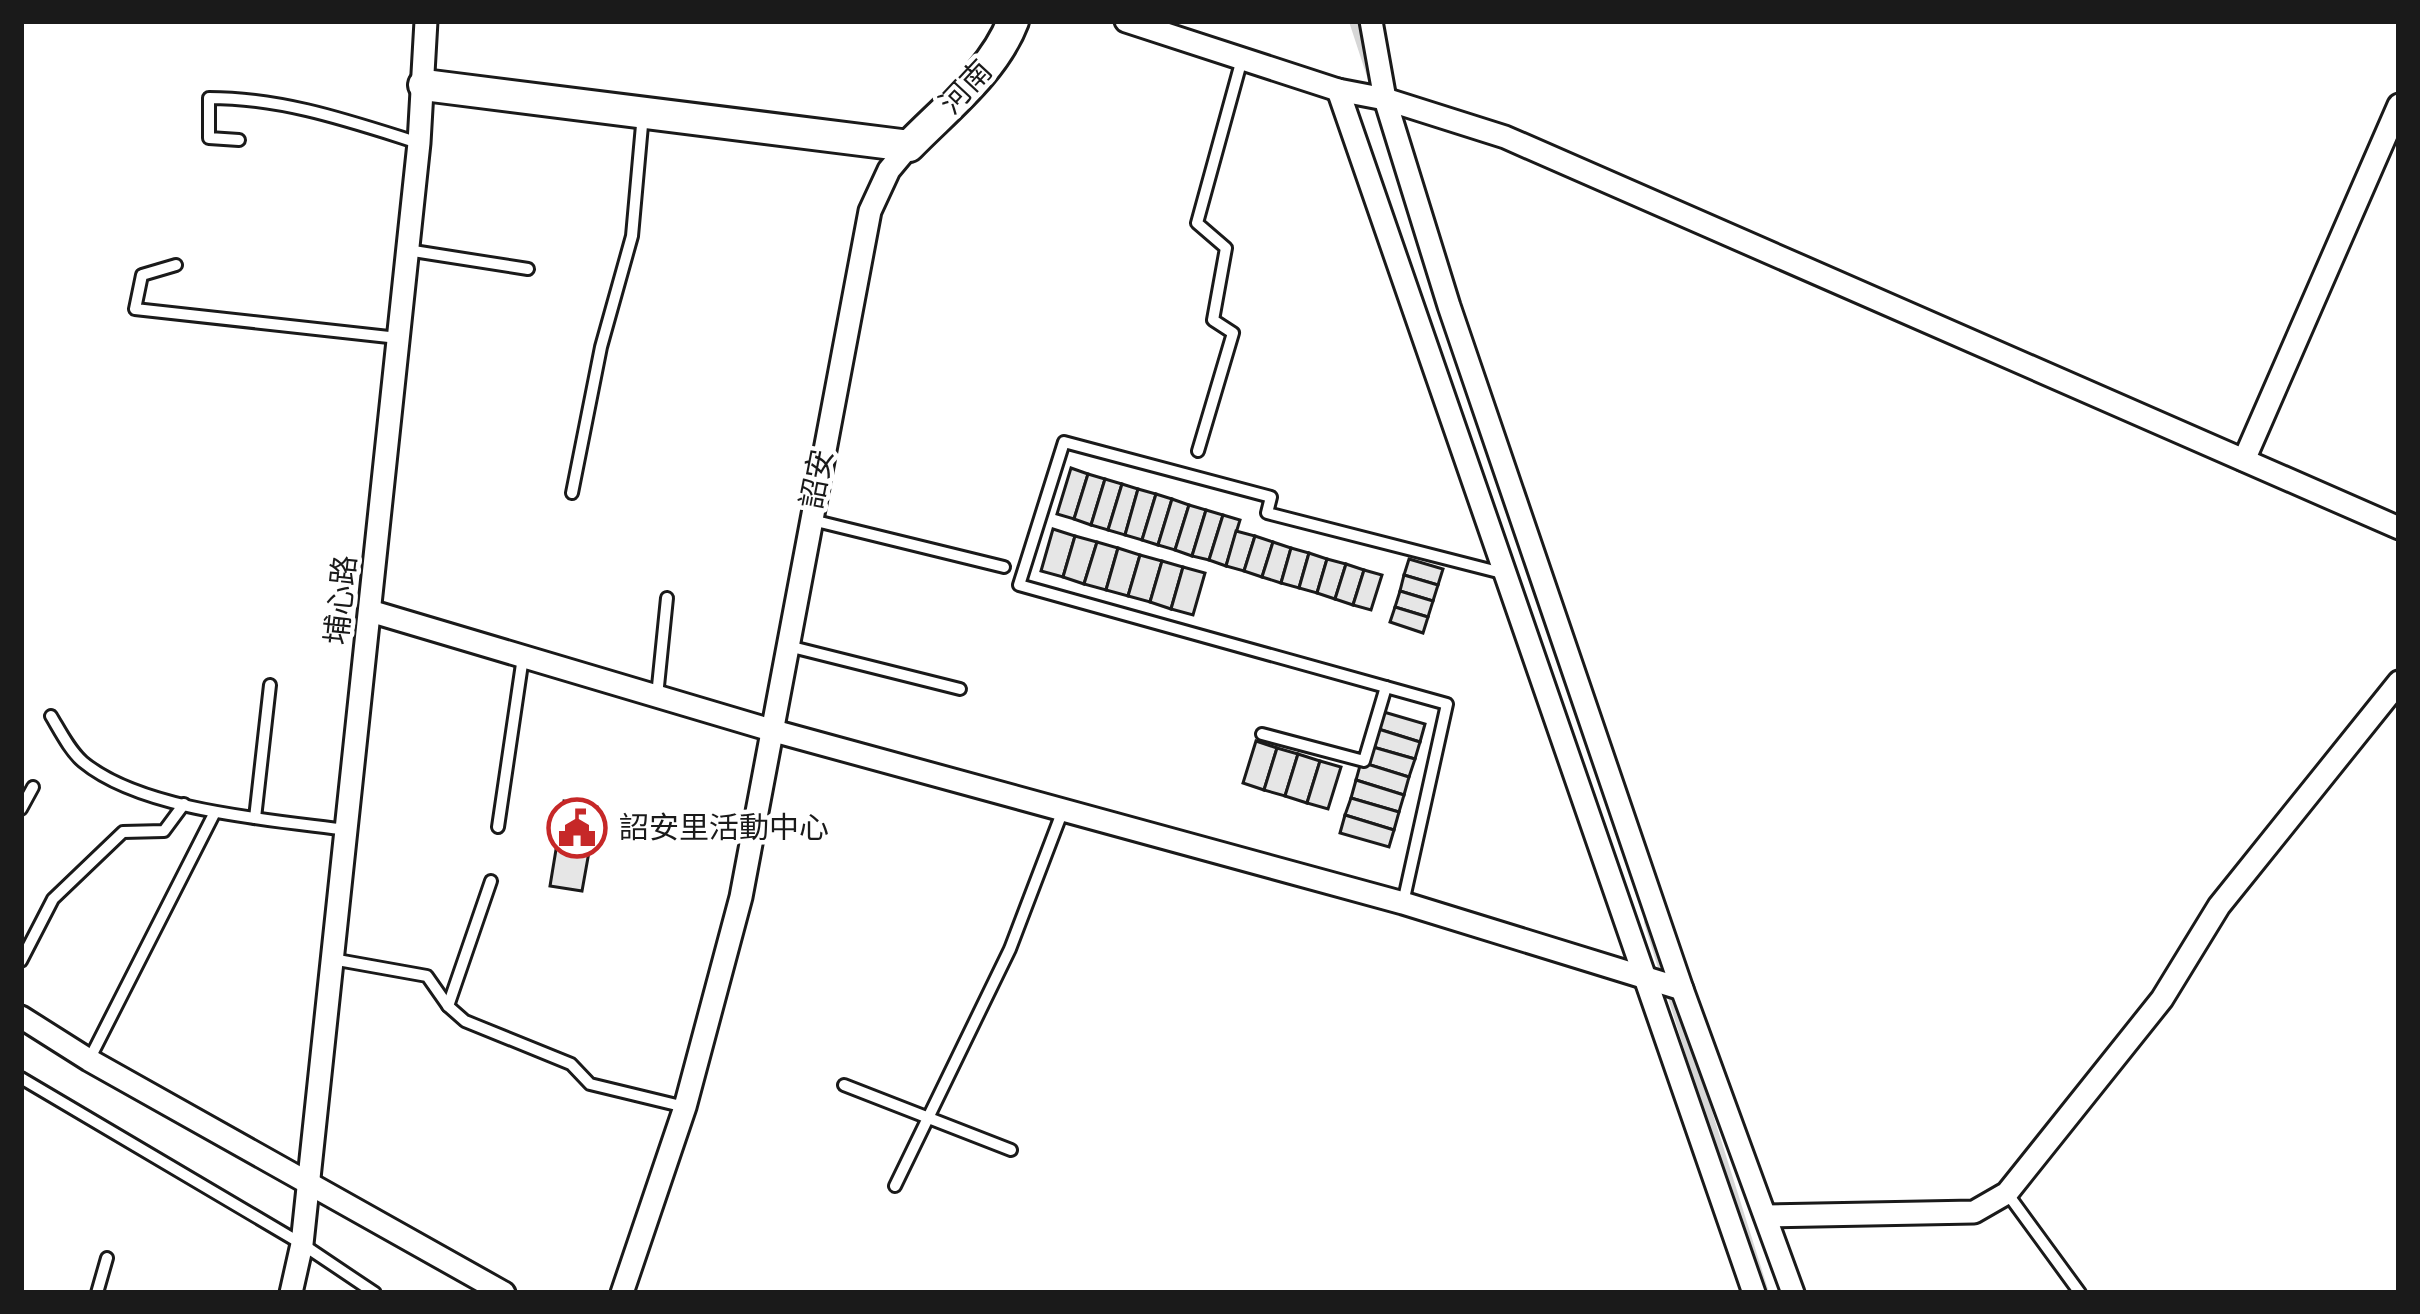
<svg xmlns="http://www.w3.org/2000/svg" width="2420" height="1314" font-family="'Fira Sans Condensed','Noto Sans TC',sans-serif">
  <rect width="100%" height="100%" fill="#fff"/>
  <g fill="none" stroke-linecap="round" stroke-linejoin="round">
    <g stroke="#d7d7d7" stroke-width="8">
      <polyline points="1353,21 1373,82"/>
      <polyline points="1648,922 1665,977"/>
      <polyline points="1670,991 1765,1293"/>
    </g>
  </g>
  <g fill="#e6e6e6" stroke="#1a1a1a" stroke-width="3">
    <polygon points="1071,468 1088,474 1074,519 1057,514"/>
    <polygon points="1088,474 1105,479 1091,525 1074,519"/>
    <polygon points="1105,479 1122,484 1108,530 1091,525"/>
    <polygon points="1122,484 1138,489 1125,535 1108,530"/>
    <polygon points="1138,489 1156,494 1142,540 1125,535"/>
    <polygon points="1156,494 1172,499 1158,545 1142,540"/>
    <polygon points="1172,499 1189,505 1175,550 1158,545"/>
    <polygon points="1189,505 1206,510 1192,556 1175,550"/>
    <polygon points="1206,510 1223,515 1209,560 1192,556"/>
    <polygon points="1223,515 1240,520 1226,566 1209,560"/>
    <polygon points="1053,529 1075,536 1063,577 1041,571"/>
    <polygon points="1236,531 1255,536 1244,571 1226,566"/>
    <polygon points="1075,536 1097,542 1084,584 1063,577"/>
    <polygon points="1255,536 1273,542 1262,577 1244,571"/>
    <polygon points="1097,542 1118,548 1106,590 1084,584"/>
    <polygon points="1273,542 1291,548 1281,583 1262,577"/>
    <polygon points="1118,548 1140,555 1128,596 1106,590"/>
    <polygon points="1291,548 1309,553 1299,588 1281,583"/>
    <polygon points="1309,553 1327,559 1317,593 1299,588"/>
    <polygon points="1140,555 1162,561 1150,602 1128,596"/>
    <polygon points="1327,559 1346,564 1335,599 1317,593"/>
    <polygon points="1409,559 1443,569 1438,585 1404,575"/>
    <polygon points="1162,561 1183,567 1171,609 1150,602"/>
    <polygon points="1346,564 1364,570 1353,605 1335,599"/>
    <polygon points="1183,567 1205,573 1193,615 1171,609"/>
    <polygon points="1364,570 1382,575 1371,610 1353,605"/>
    <polygon points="1404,575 1438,585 1433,601 1400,591"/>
    <polygon points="1400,591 1433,601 1428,617 1395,607"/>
    <polygon points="1395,607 1428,617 1423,633 1390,622"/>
    <polygon points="1377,710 1425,724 1420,742 1372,727"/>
    <polygon points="1372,727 1420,742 1415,759 1366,745"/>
    <polygon points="1256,741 1277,748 1264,790 1243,783"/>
    <polygon points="1366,745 1415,759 1409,777 1361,762"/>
    <polygon points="1277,748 1298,754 1285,796 1264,790"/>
    <polygon points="1298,754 1320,761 1307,803 1285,796"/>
    <polygon points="1320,761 1341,767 1328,809 1307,803"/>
    <polygon points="1361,762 1409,777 1404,795 1356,780"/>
    <polygon points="1356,780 1404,795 1399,812 1351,798"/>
    <polygon points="1351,798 1399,812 1394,830 1345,815"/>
    <polygon points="564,801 597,807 582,891 550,886"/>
    <polygon points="1345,815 1394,830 1389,847 1340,833"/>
  </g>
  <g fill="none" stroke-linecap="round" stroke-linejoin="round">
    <g stroke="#1a1a1a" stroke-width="16">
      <g id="lane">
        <path d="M239 140 209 138V98C283 98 349 121 419 143"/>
        <polyline points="407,250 528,269"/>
        <polyline points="176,265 142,275 135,309 398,338"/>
        <polyline points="1198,451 1233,333 1213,320 1226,248 1197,223 1242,59"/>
        <polyline points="572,493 601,347 632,236 643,114"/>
        <polyline points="812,520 1004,567"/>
        <polyline points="788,646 960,689"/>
        <polyline points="657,696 667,598"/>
        <path d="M51 716C60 731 70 751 83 762 142 811 272 820 347 830"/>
        <polyline points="1262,734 1364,761 1386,687"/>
        <polyline points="21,809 33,787"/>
        <polyline points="255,818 270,685"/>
        <polyline points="498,827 523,657"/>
        <polyline points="1403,903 1447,704 1019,585 1064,442 1271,497 1267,513 1502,573"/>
        <polyline points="332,959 427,976 448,1006 465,1021 571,1064 590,1084 685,1107"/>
        <polyline points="21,961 53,899 123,832 164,831 184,804"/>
        <polyline points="448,1006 491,881"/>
        <polyline points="89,1060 214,814"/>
        <polyline points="21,1078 302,1244 375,1293"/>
        <polyline points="844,1085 1011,1150"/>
        <polyline points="895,1186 1010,949 1063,810"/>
        <polyline points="2007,1193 2080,1293"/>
        <polyline points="97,1293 107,1258"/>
      </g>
    </g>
    <g stroke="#1a1a1a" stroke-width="27">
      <g id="street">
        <polyline points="1126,21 1338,90 1385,99 1505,137 2399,528"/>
        <polyline points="1371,21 1385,99 1449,306 1682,989 1793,1293"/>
        <polyline points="1338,90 1754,1293"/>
        <polyline points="2244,460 2399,105"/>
        <polyline points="370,611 774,731 1403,903 1682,989"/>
        <polyline points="21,1017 89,1060 504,1293"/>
        <polyline points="1767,1216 1974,1212 2007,1193 2162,999 2219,906 2399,682"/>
        <polyline points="291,1293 302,1244 419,143 426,21"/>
        <polyline points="622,1293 685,1107 741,897 870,211 889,170 909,146"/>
      </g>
    </g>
    <g stroke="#1a1a1a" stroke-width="36">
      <path id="secondary" d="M424 85 909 146C946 108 994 71 1013 21"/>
    </g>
    <use href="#lane" stroke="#fff" stroke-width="10"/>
    <use href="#street" stroke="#fff" stroke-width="21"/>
    <use href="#secondary" stroke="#fff" stroke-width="30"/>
  </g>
  <defs>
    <g id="civic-ring" transform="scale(3)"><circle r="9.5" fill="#fff" stroke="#c62828" stroke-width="1.5"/><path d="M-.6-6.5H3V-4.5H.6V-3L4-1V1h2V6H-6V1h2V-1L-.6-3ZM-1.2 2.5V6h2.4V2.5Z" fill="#c62828"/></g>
  </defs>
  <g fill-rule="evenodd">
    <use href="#civic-ring" x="577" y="828"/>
  </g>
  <g text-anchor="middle" stroke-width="9" stroke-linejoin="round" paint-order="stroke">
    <g font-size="30" fill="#1a1a1a" stroke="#fff">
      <text transform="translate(966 87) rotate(-47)" y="10">河南</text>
      <text transform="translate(817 479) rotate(-79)" y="10">詔安</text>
      <text transform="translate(341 600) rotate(-84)" y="10">埔心路</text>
    </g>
    <g font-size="30" fill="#1a1a1a" stroke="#fff" text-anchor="start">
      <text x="619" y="838">詔安里活動中心</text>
    </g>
  </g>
  <rect width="2420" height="1314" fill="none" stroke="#1a1a1a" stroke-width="48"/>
</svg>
